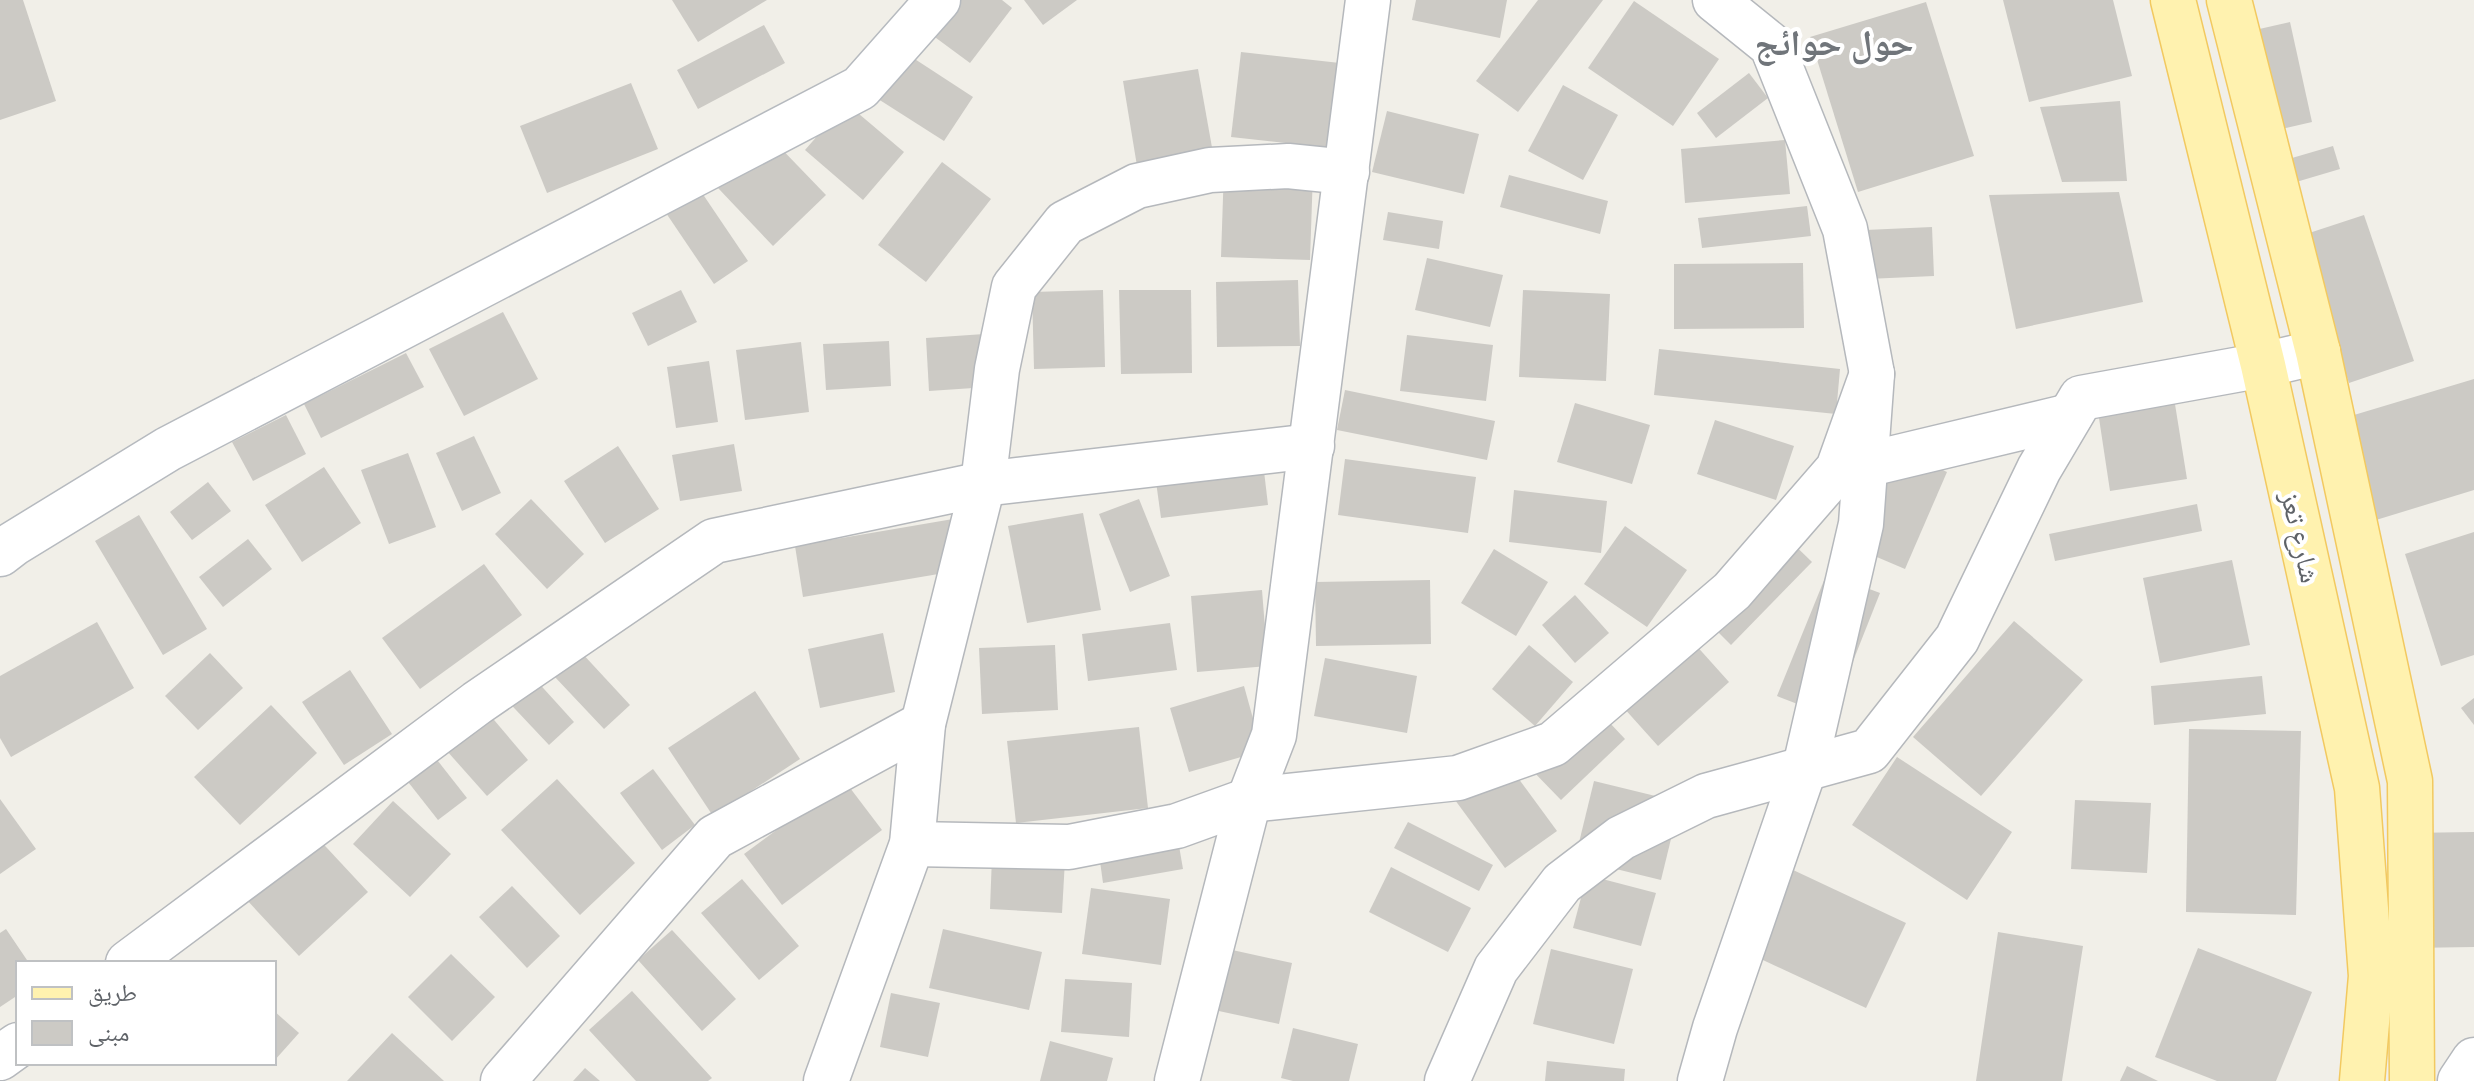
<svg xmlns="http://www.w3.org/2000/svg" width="2474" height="1081" font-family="'Space Grotesk','Noto Naskh Arabic',sans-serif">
  <rect width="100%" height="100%" fill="#f1efe8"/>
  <g fill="#cccac5">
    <polygon points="0,0 23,0 56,101 0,120"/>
    <polygon points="672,0 767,0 698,42"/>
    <polygon points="922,0 1002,0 1012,8 970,63 909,18"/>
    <polygon points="1024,0 1077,0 1043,25"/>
    <polygon points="1416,0 1507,0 1500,38 1412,20"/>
    <polygon points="1538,0 1603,0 1518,112 1476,81"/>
    <polygon points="2003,0 2113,0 2132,76 2029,102"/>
    <polygon points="1634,1 1719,59 1673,126 1588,68"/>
    <polygon points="1926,2 1974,156 1858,192 1810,37"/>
    <polygon points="2290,22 2312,122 2246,137 2224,37"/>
    <polygon points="764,25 785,63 698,109 677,70"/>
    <polygon points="904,52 973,97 944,141 875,97"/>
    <polygon points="1241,52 1340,63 1330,148 1231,137"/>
    <polygon points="1198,69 1213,153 1137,166 1123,81"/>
    <polygon points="1749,73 1768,98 1716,138 1697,113"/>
    <polygon points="631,83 658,149 547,193 520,126"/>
    <polygon points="1563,85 1618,115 1583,180 1528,151"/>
    <polygon points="2120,101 2127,181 2062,182 2040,107"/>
    <polygon points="846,103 904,152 863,200 805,150"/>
    <polygon points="1387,111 1479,134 1464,194 1372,172"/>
    <polygon points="771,138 826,195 773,246 718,188"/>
    <polygon points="1785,140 1790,194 1685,203 1681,149"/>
    <polygon points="2333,146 2340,169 2272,189 2265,166"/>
    <polygon points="942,162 991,199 926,282 878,245"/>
    <polygon points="1224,168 1313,172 1310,260 1221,257"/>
    <polygon points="1509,175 1608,201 1600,234 1500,207"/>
    <polygon points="700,190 748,261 714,284 666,213"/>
    <polygon points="2119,192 2143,302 2016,329 1989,195"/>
    <polygon points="1807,206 1811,236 1702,248 1698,218"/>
    <polygon points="1388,212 1443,221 1439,249 1383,240"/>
    <polygon points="2364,215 2414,361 2349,383 2300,236"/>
    <polygon points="1932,227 1934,276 1845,280 1843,231"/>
    <polygon points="1427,258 1503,275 1490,327 1415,310"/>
    <polygon points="1803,263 1804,328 1674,329 1674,264"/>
    <polygon points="1298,280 1300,346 1217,347 1216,282"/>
    <polygon points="681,290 697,322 648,346 632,313"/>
    <polygon points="1103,290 1105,367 1034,369 1032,292"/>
    <polygon points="1119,290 1191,290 1192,373 1121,374"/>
    <polygon points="1523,290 1610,294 1606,381 1519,377"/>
    <polygon points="503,312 538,379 464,416 429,349"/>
    <polygon points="999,333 1003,386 929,391 926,338"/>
    <polygon points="1407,335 1493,345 1486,401 1400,391"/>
    <polygon points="889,341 891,386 826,390 823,344"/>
    <polygon points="801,342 809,412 745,420 736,350"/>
    <polygon points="1659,349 1840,369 1836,414 1654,395"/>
    <polygon points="406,353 424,387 321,438 304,404"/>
    <polygon points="709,361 718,422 676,428 667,367"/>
    <polygon points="2170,373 2187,479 2110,491 2094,385"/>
    <polygon points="2474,379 2474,490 2376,520 2344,418"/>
    <polygon points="1345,390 1495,421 1487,460 1337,430"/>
    <polygon points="1575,403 1650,425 1632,484 1557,462"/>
    <polygon points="286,415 306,454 253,481 232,442"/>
    <polygon points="1715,420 1794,446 1776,500 1697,474"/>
    <polygon points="474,436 501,493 462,511 436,453"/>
    <polygon points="734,444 742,491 680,501 672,455"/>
    <polygon points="618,446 659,509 605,543 564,481"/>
    <polygon points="1893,448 1947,472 1905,569 1851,546"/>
    <polygon points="408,453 436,527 389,544 361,470"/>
    <polygon points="1262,454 1268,505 1161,518 1154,467"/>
    <polygon points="1345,459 1476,477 1468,533 1338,515"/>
    <polygon points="324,467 361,523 302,562 265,505"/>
    <polygon points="208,482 231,511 192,540 170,512"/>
    <polygon points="1514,490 1607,501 1601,553 1509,542"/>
    <polygon points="531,499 584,554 547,589 495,534"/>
    <polygon points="1139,499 1170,576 1130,592 1099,514"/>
    <polygon points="2197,504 2202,531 2055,561 2049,534"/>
    <polygon points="1083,513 1101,610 1027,623 1008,526"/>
    <polygon points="139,515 207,629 163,655 95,541"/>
    <polygon points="953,519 962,570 803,597 795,546"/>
    <polygon points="1625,526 1687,570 1647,627 1584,584"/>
    <polygon points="1775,526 1812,562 1731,645 1694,608"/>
    <polygon points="2474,532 2474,655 2441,666 2405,554"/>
    <polygon points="248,539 272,569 223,607 199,577"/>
    <polygon points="1494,549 1548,582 1516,636 1461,603"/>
    <polygon points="2232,560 2250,645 2160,663 2143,578"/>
    <polygon points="484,564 522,615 420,689 382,638"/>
    <polygon points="1827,573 1880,593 1831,717 1777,696"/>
    <polygon points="1430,580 1431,644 1316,646 1315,582"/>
    <polygon points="1262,590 1268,666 1197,672 1191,596"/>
    <polygon points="1575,595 1609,633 1575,663 1542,625"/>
    <polygon points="2014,621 2083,680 1981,796 1913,737"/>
    <polygon points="97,622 134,688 11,757 0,738 0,676"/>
    <polygon points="1170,623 1177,670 1088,681 1082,634"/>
    <polygon points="883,633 895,692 820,708 808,649"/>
    <polygon points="1685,633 1729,682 1658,746 1614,697"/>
    <polygon points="1055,645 1058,710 982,714 979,648"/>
    <polygon points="1529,645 1573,682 1535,726 1492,689"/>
    <polygon points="580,651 630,705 604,729 554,676"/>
    <polygon points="210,653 243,688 198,730 165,696"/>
    <polygon points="1325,658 1417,676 1407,733 1314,716"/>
    <polygon points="525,668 574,722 549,745 499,692"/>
    <polygon points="350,670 392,734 344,765 302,702"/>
    <polygon points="2262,676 2266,714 2154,725 2151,686"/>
    <polygon points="1244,686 1262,751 1189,772 1170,708"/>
    <polygon points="755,691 800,759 713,816 668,748"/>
    <polygon points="2474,698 2474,725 2461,708"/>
    <polygon points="1591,703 1625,739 1561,800 1527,765"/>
    <polygon points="271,705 317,753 240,825 194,777"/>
    <polygon points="489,714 528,760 487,796 447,751"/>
    <polygon points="1139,727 1148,808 1016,823 1007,741"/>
    <polygon points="2189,729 2301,731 2296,915 2186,912"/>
    <polygon points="1496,748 1557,831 1505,868 1444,785"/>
    <polygon points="434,756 467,798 438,820 405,778"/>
    <polygon points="1897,757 2012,832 1967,900 1852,825"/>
    <polygon points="653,769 695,825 662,850 620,793"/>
    <polygon points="557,779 635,863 580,915 501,830"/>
    <polygon points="844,780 882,830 782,905 744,854"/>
    <polygon points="1594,781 1680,802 1661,880 1575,859"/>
    <polygon points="0,799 36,849 0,874"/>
    <polygon points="2075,800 2151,803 2147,873 2071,869"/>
    <polygon points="393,801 451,854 410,897 353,844"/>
    <polygon points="300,819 368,892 299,956 231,883"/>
    <polygon points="1408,822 1493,865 1479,891 1394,848"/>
    <polygon points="2474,832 2474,947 2410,948 2408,833"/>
    <polygon points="1178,840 1183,869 1103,883 1099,854"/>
    <polygon points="992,856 1065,860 1062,913 990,909"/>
    <polygon points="1391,867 1471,908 1448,952 1369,912"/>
    <polygon points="1791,869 1906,923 1866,1008 1750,954"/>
    <polygon points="1587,875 1656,893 1641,946 1573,928"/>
    <polygon points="742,879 799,946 759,980 701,913"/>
    <polygon points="512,886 560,936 527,968 479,917"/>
    <polygon points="1091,888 1170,899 1161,965 1082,954"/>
    <polygon points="6,929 29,963 18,963 18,995 0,1007 0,933"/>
    <polygon points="943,929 1042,952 1029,1010 929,988"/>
    <polygon points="672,930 736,999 702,1031 638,960"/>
    <polygon points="1998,932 2083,946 2062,1081 1976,1081"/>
    <polygon points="1205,944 1292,963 1279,1024 1191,1005"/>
    <polygon points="2198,948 2312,992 2276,1081 2217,1081 2155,1057"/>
    <polygon points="1551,949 1633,969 1614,1044 1533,1024"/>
    <polygon points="451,954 495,997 452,1041 408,997"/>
    <polygon points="1065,979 1132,983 1129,1037 1061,1032"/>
    <polygon points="632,991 712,1078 708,1081 636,1081 589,1030"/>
    <polygon points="891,993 940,1003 928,1057 880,1047"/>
    <polygon points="274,1011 299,1033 274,1061"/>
    <polygon points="1293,1028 1358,1044 1349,1081 1293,1081 1281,1078"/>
    <polygon points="392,1033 444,1081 347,1081"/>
    <polygon points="1050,1041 1113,1058 1107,1081 1040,1081"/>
    <polygon points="1547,1061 1625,1069 1624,1081 1545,1081"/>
    <polygon points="2127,1066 2158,1081 2120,1081"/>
    <polygon points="585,1068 600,1081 573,1081"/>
  </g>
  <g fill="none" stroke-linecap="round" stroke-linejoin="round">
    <g stroke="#b5b8bc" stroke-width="47">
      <g id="street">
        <polyline points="1865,465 2070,416"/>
        <polyline points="912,844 1069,847 1177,826 1249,800 1458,778 1553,744 1732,591 1838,469 1872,374"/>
        <polyline points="128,963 477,703 714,541 983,484 1312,446"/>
        <polyline points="0,1058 18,1045"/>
        <polyline points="503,1081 715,837 923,724"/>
        <polyline points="826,1081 912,844 923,724 983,484 997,369 1014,287 1065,223 1137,186 1210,170 1288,166 1347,172"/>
        <polyline points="1177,1081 1249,800 1274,735 1368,0"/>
        <polyline points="1447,1081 1496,969 1562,883 1621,838 1706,796 1869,751 1957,639 2039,469 2081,398 2263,365 2318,352"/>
        <polyline points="1700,1081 1715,1028 1805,767 1861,524 1872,374 1845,229 1772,46 1715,0"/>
        <polyline points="2460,1081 2474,1060"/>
      </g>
    </g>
    <g stroke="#b6babf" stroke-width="47">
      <polyline id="secondary" points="0,554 13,544 168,449 860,88 938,0"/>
    </g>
    <g stroke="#f2c960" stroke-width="47">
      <g id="primary">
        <polyline points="2173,0 2263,365 2357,788 2371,976 2362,1081"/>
        <polyline points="2229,0 2318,352 2410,781 2412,1081"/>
      </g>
    </g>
    <use href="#street" stroke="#fff" stroke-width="44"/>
    <use href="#secondary" stroke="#fff" stroke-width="44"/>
    <use href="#primary" stroke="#fff2af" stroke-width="44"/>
  </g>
  <g text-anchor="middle" stroke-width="8" stroke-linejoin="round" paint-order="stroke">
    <g font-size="28" fill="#5f6368" stroke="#fff">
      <text transform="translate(2301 537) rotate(77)" y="10">شارع تعز</text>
    </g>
    <g font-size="36" font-weight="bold" fill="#70757a" stroke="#fff">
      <text x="1834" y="55">حول حوائج</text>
    </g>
  </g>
  <rect x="16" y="961" width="260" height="104" fill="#ffffff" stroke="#bfc1c3" stroke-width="2"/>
  <rect x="32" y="987" width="40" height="12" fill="#fff2af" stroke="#bfc1c3" stroke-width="2"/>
  <text x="88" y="1001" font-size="24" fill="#5f6368">طريق</text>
  <rect x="32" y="1021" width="40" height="24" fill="#cccac5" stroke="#bfc1c3" stroke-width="2"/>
  <text x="88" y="1041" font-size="24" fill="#5f6368">مبنى</text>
</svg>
